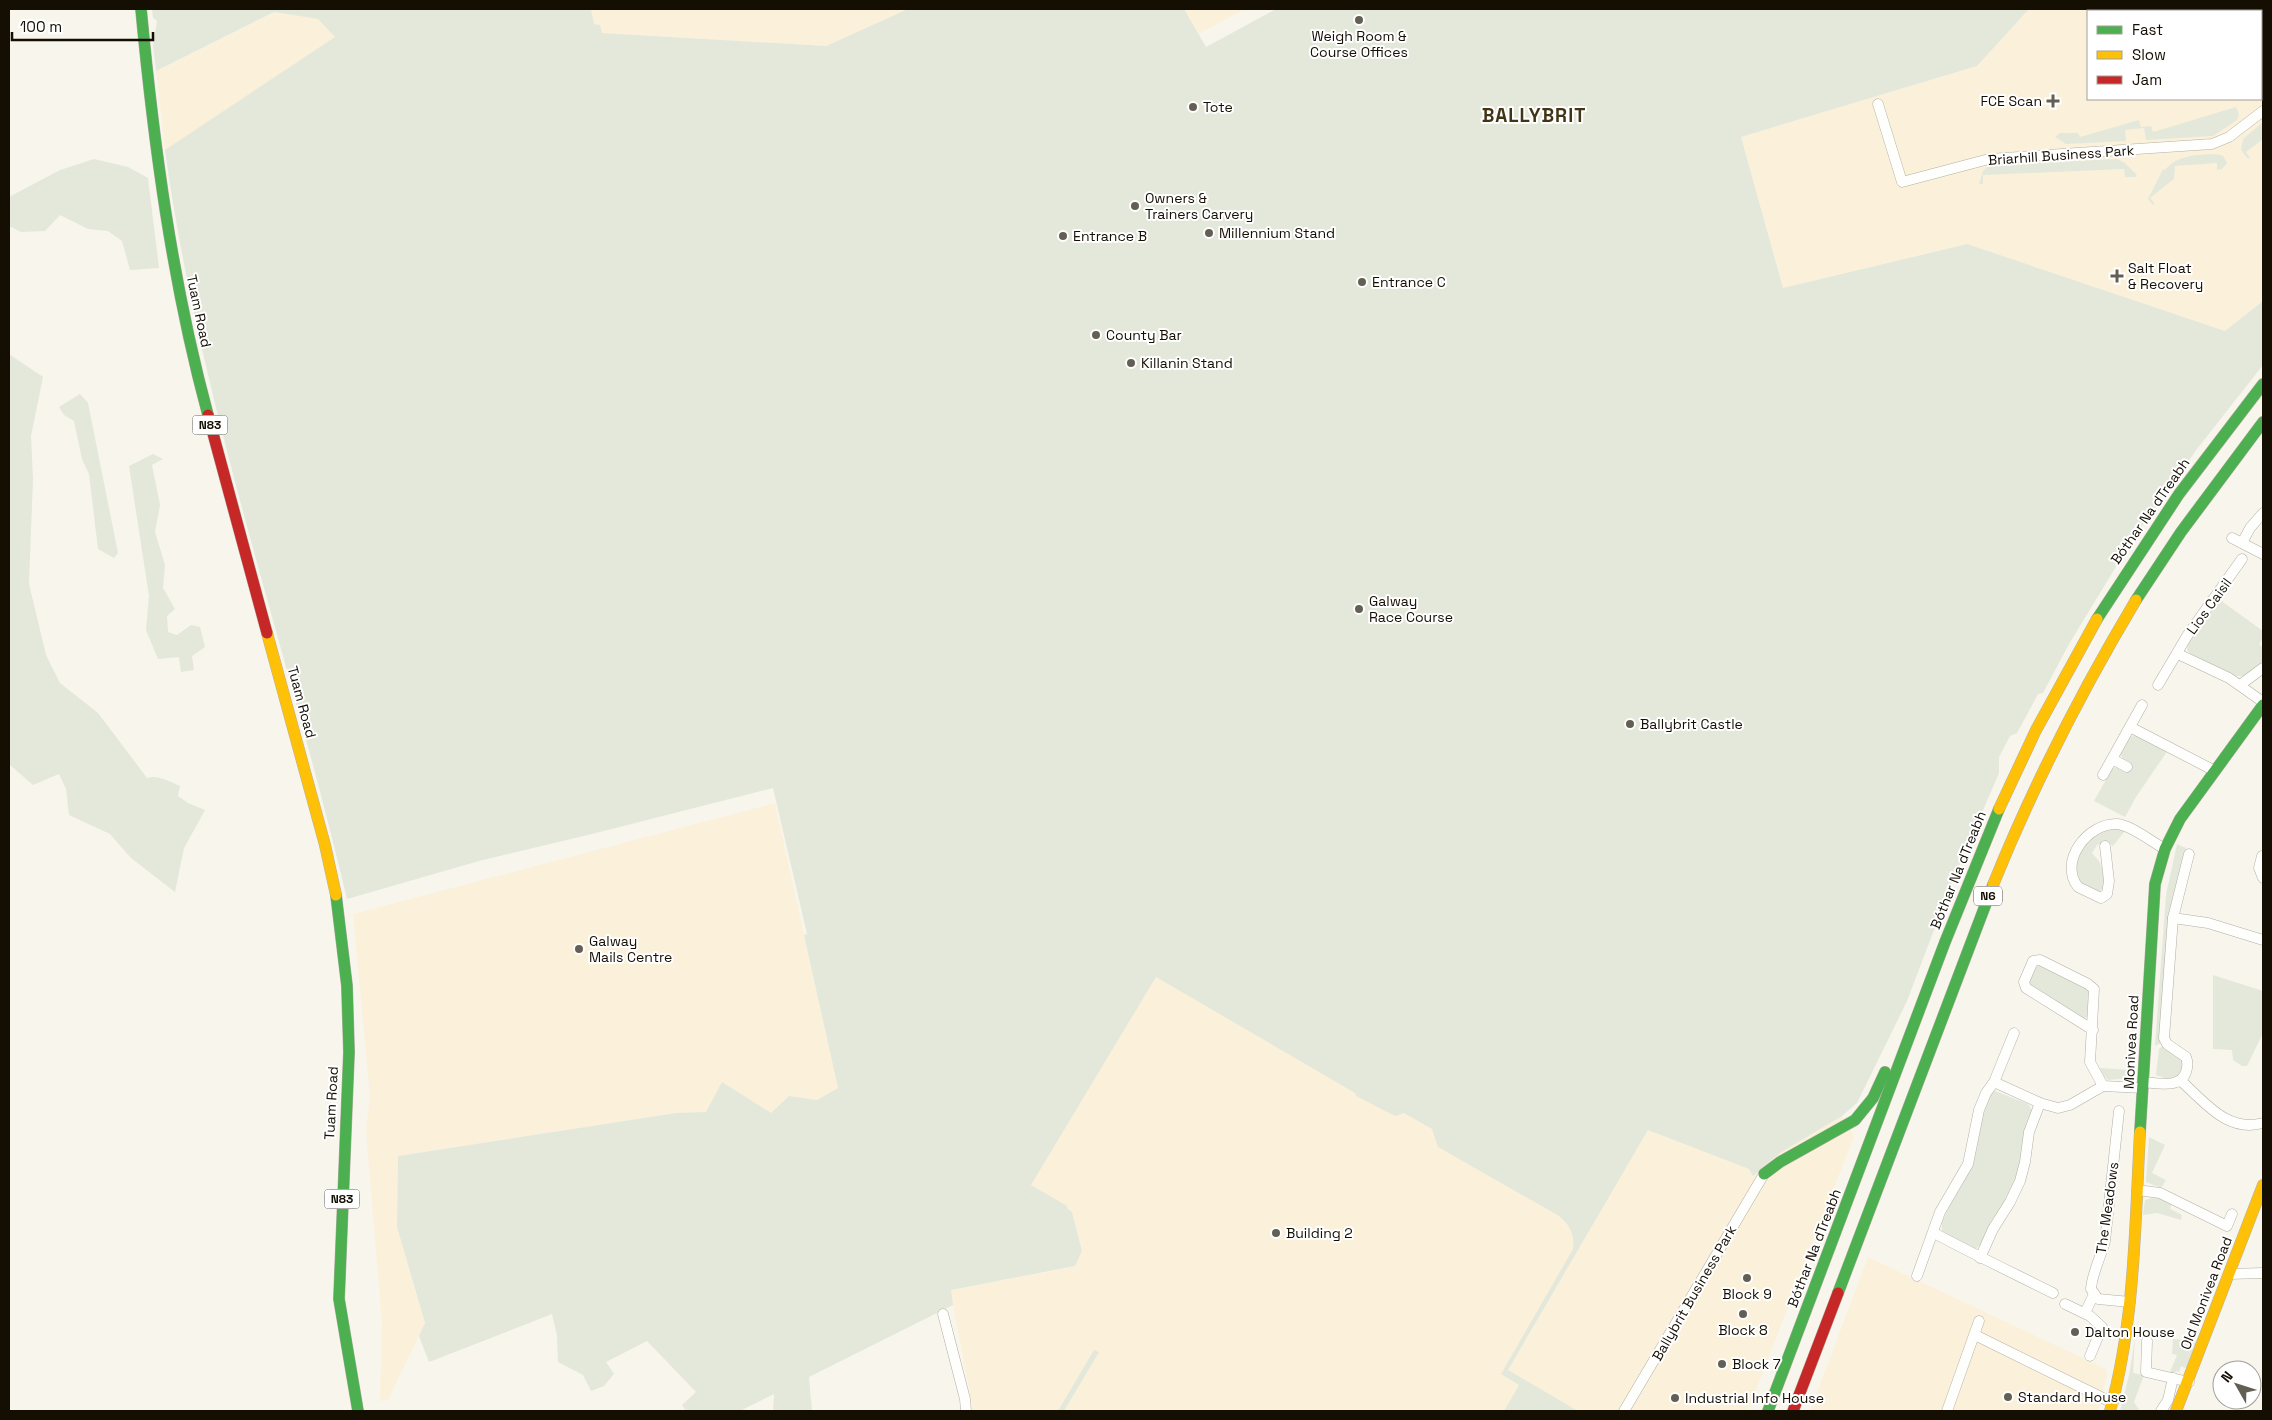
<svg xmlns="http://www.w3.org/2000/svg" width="2272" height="1420" font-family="'Space Grotesk',sans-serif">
  <rect width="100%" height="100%" fill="#f8f5ed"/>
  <g fill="#fbf1da">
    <polygon points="591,9 908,9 826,46 601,33 594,24"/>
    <polygon points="1184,9 1245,9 1198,34"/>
    <polygon points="2029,9 2148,9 2149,11 2088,11 2088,99 2261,99 2261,11 2161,11 2169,9 2263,9 2263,347 2245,338 1967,244 1783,288 1741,137 1977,66"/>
    <polygon points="274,12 318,19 336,37 165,150 156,71"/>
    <polygon points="775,803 838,1088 817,1100 789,1096 771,1113 676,1113 398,1156 397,1227 425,1324 388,1400 380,1401 382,1323 366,1131 370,1096 353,914"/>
    <polygon points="1018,879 1749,1169 1753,1176 1780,1153 1842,1116 1854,1136 1748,1411 972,1411 972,1405 950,1290 1068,1268 1082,1251 1072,1212 1069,1209 1066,1208 1007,1219"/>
    <polygon points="1868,1257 2106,1369 2107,1376 2098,1411 1810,1411"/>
  </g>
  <g fill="#e3e8db">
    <path d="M152 9H591L594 24 600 25 602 33 826 46 908 9H1184L1206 47 1276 9H2029L1977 66 1741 137 1783 288 1967 244 2225 331 2263 301V365L2197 449 2131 542 2069 644 2043 693 2038 694 2017 733 2010 736 1999 757V773L1953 880 1907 1001 1857 1103 1842 1116 1780 1153 1753 1176 1749 1169 1648 1130 1508 1370 1578 1411H1504L1519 1385 1501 1374 1573 1249C1575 1235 1570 1225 1559 1216L1438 1147 1432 1129 1404 1113 1395 1116 1356 1096 1355 1093 1156 977 1031 1185 1067 1206V1208L1072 1212 1082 1251 1075 1266 951 1290 953 1305 809 1377 812 1411H773L774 1394 740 1411H686L682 1405 696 1392 647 1341 606 1362 614 1374 604 1386 591 1391 583 1375 558 1362 557 1336 552 1314 429 1362 419 1336 425 1323 397 1227 398 1156 676 1113 706 1112 722 1082 771 1113 789 1096 817 1100 838 1088 804 935 807 934 773 788 592 834 479 861 347 899C288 649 200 405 165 150L335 37 318 19 274 12 156 71 153 45 157 21 153 18Z"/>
    <polygon points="2236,107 2239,114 2237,120 2213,136 2146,140 2144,128 2125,130 2126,141 2066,144 2055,137 2060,133 2078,133 2080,137 2139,120 2141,127 2151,126 2153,132"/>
    <polygon points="2263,122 2263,139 2246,152 2250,158 2248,159 2241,150 2243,139"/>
    <path d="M2216 154 2223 156 2227 163 2222 169 2217 170V163L2175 166 2174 179 2150 198 2155 204 2153 205 2148 199 2163 169 2165 170C2178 154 2197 155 2216 154Z"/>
    <polygon points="94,159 128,167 148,178 159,268 130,270 122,241 108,231 88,229 60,215 45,231 21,232 9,226 9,197 60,170"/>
    <polygon points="2117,159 2125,163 2137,175 2135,177 2125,177 2124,169 1983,175 1983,184 1979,184 1983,171 1990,165"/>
    <path d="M9 354 43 377 31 436 33 479 29 584 46 655 60 683 98 713 147 778C156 774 171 782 180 786L178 796 188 803 205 810 184 848 175 892 131 858 110 834 69 815 66 789 59 774 33 785 9 764Z"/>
    <polygon points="80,394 88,403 118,553 114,558 98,549 89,474 82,459 74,421 64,415 59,407"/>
    <polygon points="153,454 163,459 152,465 160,505 155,532 165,565 163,588 175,609 167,616 168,632 177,635 191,625 200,627 205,647 192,656 194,670 181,672 179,657 158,659 146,630 149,596 129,466"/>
    <polygon points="2220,600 2263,631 2263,638 2259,644 2263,648 2263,664 2243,676 2235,676 2191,654 2187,650 2188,644"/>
    <polygon points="2134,735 2168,750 2136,797 2125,817 2094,801 2112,769 2116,767 2127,771 2131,763 2123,759 2120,754 2128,739"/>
    <path d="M2117 829 2125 831 2113 846C2108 841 2102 843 2097 845L2092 853 2099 861 2104 873V887L2099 892 2080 883C2064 857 2094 831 2117 829Z"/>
    <polygon points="2177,844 2186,848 2169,913 2161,1043 2155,1046 2166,895"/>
    <polygon points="2038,963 2089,989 2088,1016 2084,1019 2028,986 2034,965"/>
    <polygon points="2213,975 2263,991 2263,1033 2247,1066 2242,1066 2233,1060 2232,1050 2213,1049"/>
    <polygon points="2163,1046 2180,1057 2183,1062 2180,1076 2170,1080 2156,1075 2159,1049"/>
    <polygon points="2100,1068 2130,1070 2130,1078 2108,1080 2104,1076"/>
    <path d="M1995 1091 2028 1104 2032 1110 2026 1123 2021 1160 2015 1181 2002 1206 1991 1221 1981 1244 1975 1249H1972L1942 1232V1222C1953 1197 1971 1175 1977 1148 1980 1133 1980 1099 1995 1091Z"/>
    <polygon points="2149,1137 2165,1145 2152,1173 2166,1180 2161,1188 2146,1182"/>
    <polygon points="2159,1196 2172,1203 2170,1209 2182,1215 2181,1220 2157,1213 2143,1215 2145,1200"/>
    <polygon points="2135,1337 2133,1373 2144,1375 2134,1402 2139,1410 2120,1411 2130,1371"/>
    <polygon points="2173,1339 2197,1341 2188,1369 2181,1366 2179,1372 2176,1371 2175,1373 2170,1372 2177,1355 2172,1354"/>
    <polygon points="1094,1350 1099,1352 1064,1411 1058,1411"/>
  </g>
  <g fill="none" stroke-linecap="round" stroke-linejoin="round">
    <g stroke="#b3afa5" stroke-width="11">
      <g id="street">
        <polyline points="1878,104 1902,182 1989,159 2212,144 2229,137 2263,111"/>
        <polyline points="2232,538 2263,554"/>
        <polyline points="2242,543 2250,528 2263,513"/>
        <polyline points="2178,654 2229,678 2263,702"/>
        <polyline points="2158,685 2187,636 2242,559"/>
        <polyline points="2240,685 2263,668"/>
        <polyline points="2130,727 2215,771"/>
        <polyline points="2112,759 2127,767"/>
        <polyline points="2103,775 2142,705"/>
        <path d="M2105 846 2109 881 2107 894 2101 898 2078 887C2058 861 2088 823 2117 824 2131 825 2152 842 2165 849"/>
        <polyline points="2262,856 2259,868 2263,878"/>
        <polyline points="2173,918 2208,923 2263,940"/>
        <polyline points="2093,1030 2026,988 2024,982 2033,961 2040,960 2088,984 2094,989 2090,1062 2103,1086"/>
        <path d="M2181 1081C2205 1102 2227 1133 2263 1123"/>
        <polyline points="1994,1082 2040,1103 2058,1108 2070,1105 2103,1086 2143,1088"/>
        <path d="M2143 1082C2157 1083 2181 1089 2186 1072 2188 1066 2188 1062 2186 1057L2167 1044 2164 1038 2173 918 2189 854"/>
        <path d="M2119 1111 2105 1241C2101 1257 2092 1273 2091 1289L2098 1299 2130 1302"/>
        <polyline points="2137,1190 2160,1193 2227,1226 2232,1214"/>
        <path d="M1934 1233C1973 1254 2013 1273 2053 1293"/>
        <polyline points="1980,1258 1993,1229 2010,1202 2020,1181 2025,1162 2029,1132 2040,1103"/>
        <polyline points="2229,1274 2263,1273"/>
        <polyline points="1917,1276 1940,1212 1968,1164 1979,1110 1986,1093 1994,1082 2014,1033"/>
        <polyline points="2065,1304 2090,1316 2102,1327 2090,1356"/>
        <polyline points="2085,1313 2094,1294"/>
        <polyline points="943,1314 965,1399 966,1411"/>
        <polyline points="1975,1335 2113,1403"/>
        <polyline points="2147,1341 2146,1372 2189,1382"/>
        <polyline points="1624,1411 1764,1174"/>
        <polyline points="1947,1411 1979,1321"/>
        <polyline points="2161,1411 2168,1400 2173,1378"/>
      </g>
    </g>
    <g stroke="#b3afa5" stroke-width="12">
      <g id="fast">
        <path d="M141 9C154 146 172 282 208 415"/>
        <polyline points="2136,600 2181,532 2263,422"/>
        <polyline points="2097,619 2179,494 2263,384"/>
        <polyline points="336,895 347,986 349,1052 339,1299 358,1411"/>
        <polyline points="2140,1132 2155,884 2165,849 2180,819 2263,705"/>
        <polyline points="1764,1174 1780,1162 1855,1120 1873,1098 1885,1072"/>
        <polyline points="1838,1293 1993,885"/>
        <polyline points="1768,1411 1945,942 1999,809"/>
      </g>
    </g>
    <g stroke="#b3afa5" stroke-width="12">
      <g id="slow">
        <polyline points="267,633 325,845 336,895"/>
        <polyline points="1999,809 2036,730 2097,619"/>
        <path d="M1993 885C2033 786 2081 692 2136 600"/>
        <path d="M2110 1411C2135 1321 2135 1225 2140 1132"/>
        <polyline points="2176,1411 2263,1185"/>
      </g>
    </g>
    <g stroke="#b3afa5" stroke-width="12">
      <g id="jam">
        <polyline points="208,415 267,633"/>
        <polyline points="1793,1411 1838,1293"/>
      </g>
    </g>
    <use href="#street" stroke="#fefefc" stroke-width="10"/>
    <use href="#fast" stroke="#4caf50" stroke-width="11"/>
    <use href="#slow" stroke="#ffc107" stroke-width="11"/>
    <use href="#jam" stroke="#c62828" stroke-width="11"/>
  </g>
  <g fill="#645f55" stroke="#fff" stroke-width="2">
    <circle cx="1359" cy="20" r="5"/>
    <path d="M2050.5 93.5h5v5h5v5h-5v5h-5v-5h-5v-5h5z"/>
    <circle cx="1193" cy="107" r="5"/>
    <circle cx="1135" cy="206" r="5"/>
    <circle cx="1209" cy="233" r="5"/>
    <circle cx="1063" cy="236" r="5"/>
    <path d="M2114.5 268.5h5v5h5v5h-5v5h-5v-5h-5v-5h5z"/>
    <circle cx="1362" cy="282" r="5"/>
    <circle cx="1096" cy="335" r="5"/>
    <circle cx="1131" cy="363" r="5"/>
    <circle cx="1359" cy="609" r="5"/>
    <circle cx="1630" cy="724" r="5"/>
    <circle cx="579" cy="949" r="5"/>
    <circle cx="1276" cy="1233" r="5"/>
    <circle cx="1747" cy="1278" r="5"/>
    <circle cx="1743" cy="1314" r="5"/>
    <circle cx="2075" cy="1332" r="5"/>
    <circle cx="1722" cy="1364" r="5"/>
    <circle cx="2008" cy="1397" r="5"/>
    <circle cx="1675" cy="1398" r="5"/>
  </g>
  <g text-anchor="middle" stroke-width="4" stroke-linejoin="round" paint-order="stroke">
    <g fill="#fff" stroke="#5a564f" stroke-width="1">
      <rect x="192.5" y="415.5" width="35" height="19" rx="4"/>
      <rect x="1974" y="886.5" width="28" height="19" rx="4"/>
      <rect x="324.5" y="1189.5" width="35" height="19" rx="4"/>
    </g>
    <g font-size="12" font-weight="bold" fill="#140e03">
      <text x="210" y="429">N83</text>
      <text x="1988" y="900">N6</text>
      <text x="342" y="1203">N83</text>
    </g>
    <g font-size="14" fill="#140e03" stroke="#fff" text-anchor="start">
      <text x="1359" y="41" text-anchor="middle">Weigh Room &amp;<tspan x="1359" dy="16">Course Offices</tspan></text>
      <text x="2042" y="106" text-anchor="end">FCE Scan</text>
      <text x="1203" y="112">Tote</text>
      <text x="1145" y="203">Owners &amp;<tspan x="1145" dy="16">Trainers Carvery</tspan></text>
      <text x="1219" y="238">Millennium Stand</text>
      <text x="1073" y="241">Entrance B</text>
      <text x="2128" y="273">Salt Float<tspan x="2128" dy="16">&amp; Recovery</tspan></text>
      <text x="1372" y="287">Entrance C</text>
      <text x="1106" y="340">County Bar</text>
      <text x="1141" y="368">Killanin Stand</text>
      <text x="1369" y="606">Galway<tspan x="1369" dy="16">Race Course</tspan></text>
      <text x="1640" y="729">Ballybrit Castle</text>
      <text x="589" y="946">Galway<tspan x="589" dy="16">Mails Centre</tspan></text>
      <text x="1286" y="1238">Building 2</text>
      <text x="1747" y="1299" text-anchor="middle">Block 9</text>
      <text x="1743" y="1335" text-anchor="middle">Block 8</text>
      <text x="2085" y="1337">Dalton House</text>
      <text x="1732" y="1369">Block 7</text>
      <text x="2018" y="1402">Standard House</text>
      <text x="1685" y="1403">Industrial Info House</text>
    </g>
    <g font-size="14" fill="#140e03" stroke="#fff">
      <text transform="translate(2061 155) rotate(-4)" y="5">Briarhill Business Park</text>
      <text transform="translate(199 311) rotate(78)" y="5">Tuam Road</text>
      <text transform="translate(2150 511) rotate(-55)" y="5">Bóthar Na dTreabh</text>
      <text transform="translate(2209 606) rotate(-54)" y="5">Lios Caisil</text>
      <text transform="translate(302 702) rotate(75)" y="5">Tuam Road</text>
      <text transform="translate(1958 870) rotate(-68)" y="5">Bóthar Na dTreabh</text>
      <text transform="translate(2131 1042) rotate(-87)" y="5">Monivea Road</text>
      <text transform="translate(331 1103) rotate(-87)" y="5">Tuam Road</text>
      <text transform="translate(2107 1208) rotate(-82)" y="5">The Meadows</text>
      <text transform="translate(1814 1248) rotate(-69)" y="5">Bóthar Na dTreabh</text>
      <text transform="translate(1694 1293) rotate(-60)" y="5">Ballybrit Business Park</text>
      <text transform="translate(2206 1293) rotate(-69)" y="5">Old Monivea Road</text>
    </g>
    <g font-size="19" font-weight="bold" letter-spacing="1" fill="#423517" stroke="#fff">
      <text x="1534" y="122">BALLYBRIT</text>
    </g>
  </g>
  <rect width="2272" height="1420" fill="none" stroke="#140e03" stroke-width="20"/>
  <rect x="2087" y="10" width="175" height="90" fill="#ffffff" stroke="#a19f9a"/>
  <rect x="2097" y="26" width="25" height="8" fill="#4caf50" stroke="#a19f9a"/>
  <text x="2132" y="35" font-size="15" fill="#140e03">Fast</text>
  <rect x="2097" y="51" width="25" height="8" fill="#ffc107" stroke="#a19f9a"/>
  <text x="2132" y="60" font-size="15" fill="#140e03">Slow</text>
  <rect x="2097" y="76" width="25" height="8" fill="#c62828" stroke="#a19f9a"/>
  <text x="2132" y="85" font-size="15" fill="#140e03">Jam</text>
  <g transform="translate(2237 1385) rotate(309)"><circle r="24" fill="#ffffff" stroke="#a19f9a"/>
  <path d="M0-4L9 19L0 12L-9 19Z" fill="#645f55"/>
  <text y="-8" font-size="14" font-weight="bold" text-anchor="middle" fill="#140e03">N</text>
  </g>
  <path d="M12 32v8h141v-8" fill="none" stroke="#140e03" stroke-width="2.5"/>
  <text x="20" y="32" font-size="15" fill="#140e03" stroke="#ffffff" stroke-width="4" paint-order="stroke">100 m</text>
</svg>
